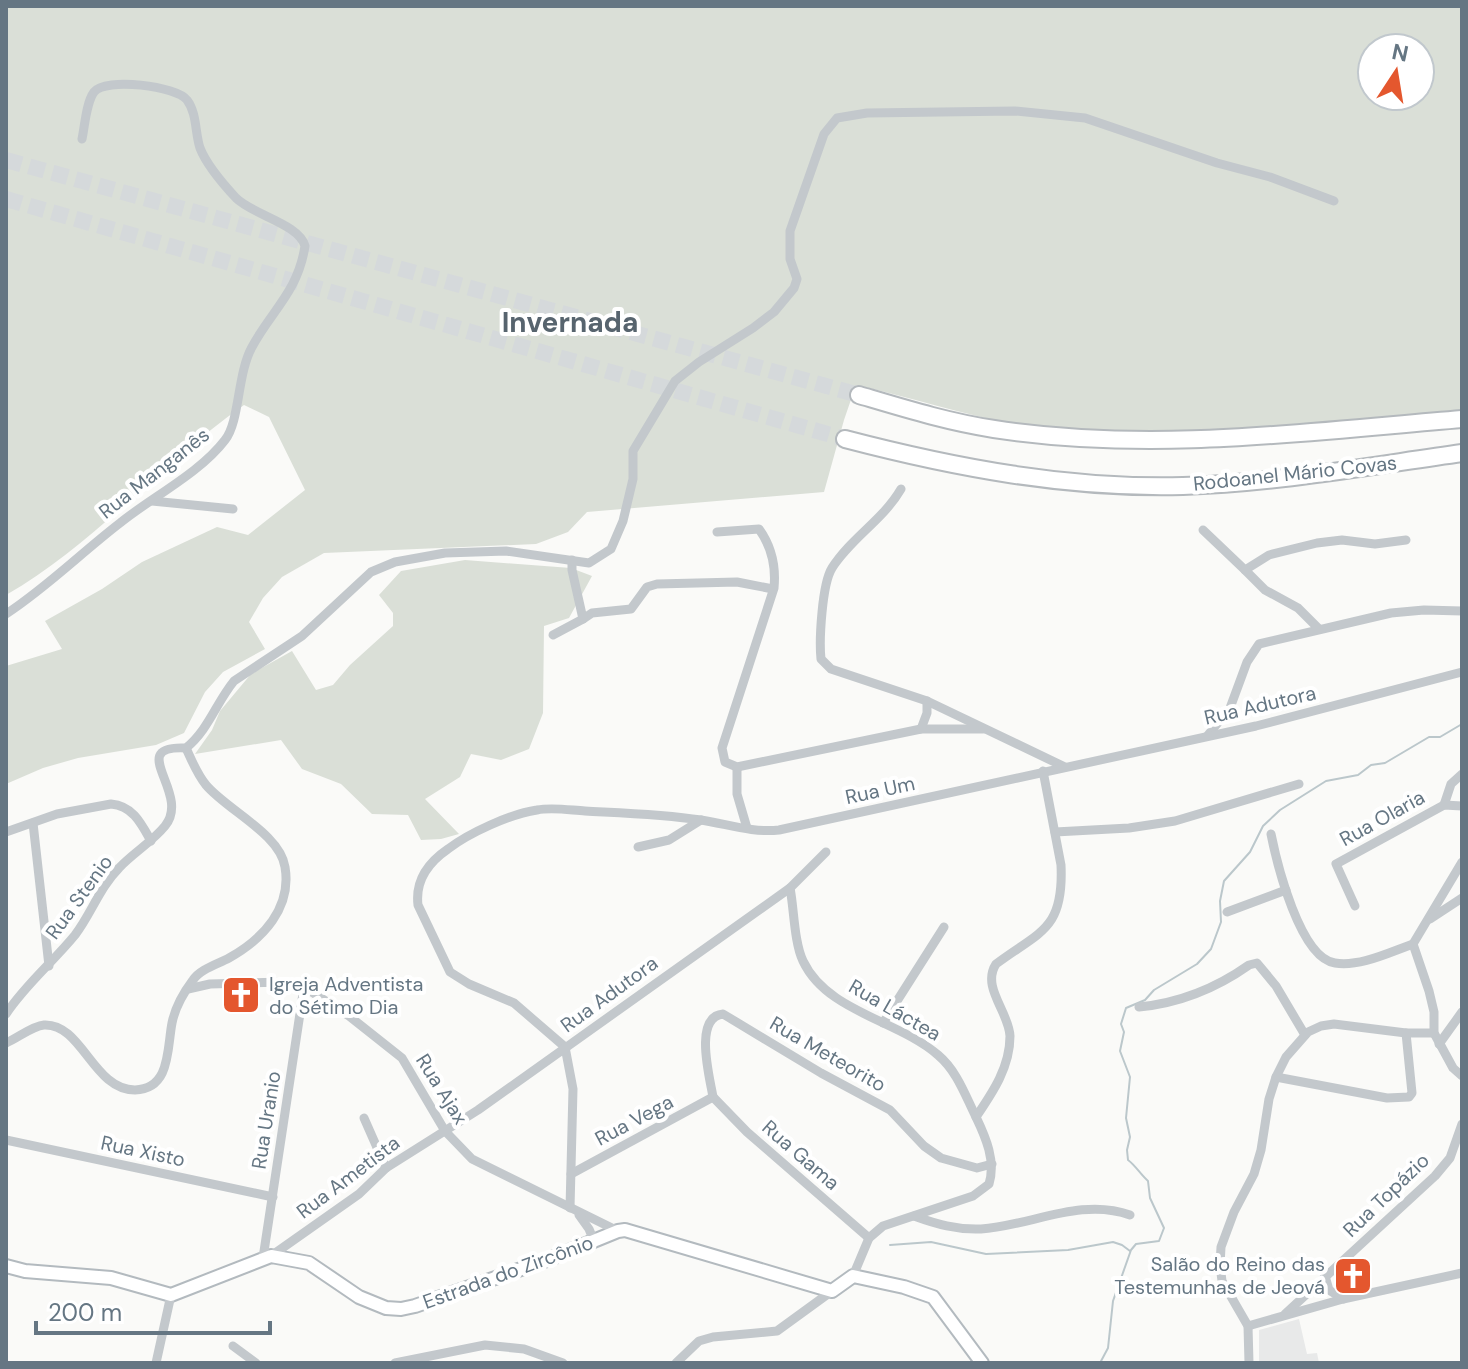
<svg xmlns="http://www.w3.org/2000/svg" width="1468" height="1369" font-family="'DM Sans',sans-serif">
  <rect width="100%" height="100%" fill="#fafaf8"/>
  <polygon fill="#e8e9e9" points="1299,1319 1307,1354 1317,1353 1319,1363 1259,1363 1259,1330"/>
  <g fill="#dadfd7" fill-rule="evenodd">
    <path d="M6 6H1462V411C1387 419 1312 425 1236 430 1168 434 1097 437 1029 427 970 417 914 398 856 385L844 420 824 492 587 512 568 532 536 544 324 553 282 577 263 598 249 622 265 649 223 672 205 692 184 733 156 745 78 758 43 768 6 784V666L62 649 45 621 102 589 142 562 217 527 248 535 305 490 269 417 244 405C161 463 95 544 6 595ZM1372 48H1420V96H1372Z"/>
    <polygon points="465,560 571,568 592,576 569,618 544,626 543,713 529,749 501,760 471,754 460,777 425,799 459,834 441,839 421,840 408,815 372,814 341,784 302,769 281,740 195,754 212,730 220,711 251,674 292,651 316,690 333,685 350,665 393,626 393,613 379,595 401,571"/>
  </g>
  <g fill="none" stroke-linecap="round" stroke-linejoin="round">
    <g stroke="#bbc7cb" stroke-width="2">
      <polyline points="890,1245 931,1242 986,1254 1068,1250 1113,1242 1122,1245 1130,1251"/>
      <path d="M1100 1363 1108 1348 1113 1301 1131 1250 1136 1244 1159 1241 1164 1228 1150 1198 1148 1181C1140 1174 1136 1166 1128 1160L1127 1150 1130 1137 1126 1118 1130 1077 1120 1051 1124 1032 1121 1024 1126 1008 1145 1000 1154 990 1197 964 1211 949 1221 922 1220 901 1224 881 1250 852 1263 826 1280 810 1326 781 1358 775 1371 765 1385 763 1429 737H1440L1462 724"/>
    </g>
    <g stroke="#d5d9db" stroke-width="16" stroke-dasharray="16 8" stroke-linecap="butt">
      <polyline points="6,160 859,395"/>
      <polyline points="6,199 845,439"/>
    </g>
    <g stroke="#b3babf" stroke-width="16">
      <polyline id="secondary" points="6,1266 25,1271 111,1278 171,1295 271,1256 309,1263 359,1297 386,1308 401,1309 415,1306 547,1260 618,1231 625,1230 832,1291 853,1276 904,1287 933,1297 982,1363"/>
    </g>
    <g stroke="#b4b9bd" stroke-width="20">
      <g id="highway">
        <path d="M859 395C903 408 948 422 994 429 1150 453 1306 432 1462 419"/>
        <path d="M845 439C956 468 1068 489 1183 486 1276 483 1369 466 1462 453"/>
      </g>
    </g>
    <g stroke="#c3c8cc" stroke-width="9">
      <path d="M901 489C883 520 851 538 832 568 822 584 819 640 821 659L831 669 927 701 1065 767"/>
      <polyline points="152,501 233,509"/>
      <polyline points="1203,530 1245,570 1269,555 1317,543 1342,540 1375,544 1406,540"/>
      <path d="M717 532 759 529C772 547 776 567 774 588L722 748 725 762 737 767 921 729H983"/>
      <polyline points="1245,570 1265,590 1298,608 1319,629"/>
      <path d="M6 614C46 588 81 553 120 523 152 497 200 473 225 440 240 421 237 374 252 347 271 311 298 292 305 246 299 224 253 215 236 198 223 184 207 166 200 148 195 133 197 113 187 100 177 86 105 77 94 92 86 103 85 125 82 139"/>
      <polyline points="583,619 592,613 631,609 647,587 657,584 737,582 773,589"/>
      <polyline points="553,635 583,619 572,570 572,560"/>
      <polyline points="921,729 927,713 927,701"/>
      <polyline points="1208,735 1230,708 1247,662 1259,644 1391,613 1424,610 1462,611"/>
      <polyline points="737,767 737,794 747,828"/>
      <polyline points="1444,805 1451,784 1462,774"/>
      <polyline points="33,823 49,966"/>
      <path d="M6 832 57 814 111 804C133 806 141 823 151 841"/>
      <polyline points="1055,832 1129,828 1175,821 1299,784"/>
      <path d="M1271 834C1277 864 1300 958 1335 963 1360 967 1390 952 1413 944"/>
      <polyline points="638,847 669,840 701,820"/>
      <polyline points="1462,862 1413,944 1429,991 1434,1012 1434,1033 1453,1068 1462,1076"/>
      <path d="M790 888C794 908 794 942 803 961 827 1012 898 1020 938 1055 957 1071 965 1095 976 1117"/>
      <polyline points="1355,906 1336,864 1444,805 1462,806"/>
      <polyline points="1227,912 1286,890"/>
      <polyline points="1430,919 1462,898"/>
      <polyline points="188,989 210,984 284,982 304,987 349,1016 402,1058 445,1131 472,1159 618,1231"/>
      <path d="M1139 1007C1180 1003 1215 989 1249 965L1257 963 1276 986 1305 1035"/>
      <path d="M6 1014C25 985 53 962 75 935 91 914 100 887 119 868 133 853 152 842 165 826 192 793 124 745 186 748 209 729 216 703 234 681L302 636 371 572 395 562 445 553 506 551 589 563 611 549 623 521 633 479V451L675 381 699 362 753 328 774 312 794 288 797 279 790 259V231L824 134 837 118 867 113 1015 111 1085 118 1217 163 1270 177 1334 201"/>
      <polyline points="883,1023 944,927"/>
      <path d="M6 1043C18 1038 32 1026 44 1025 82 1023 93 1090 135 1090 171 1089 167 1048 172 1023 175 1008 184 992 193 980 200 969 218 964 229 958 263 939 292 908 285 867 280 834 227 810 206 785 197 774 192 761 186 748"/>
      <polyline points="1439,1044 1462,1012"/>
      <path d="M565 1047 514 1003 469 984 450 972 418 905C415 880 429 862 448 849 469 833 510 814 537 810 552 807 569 810 585 811 624 813 662 814 701 820 727 824 753 833 779 830L1256 726 1462 672"/>
      <polyline points="565,1047 573,1089 570,1208"/>
      <polyline points="1276,1077 1387,1098 1409,1097 1412,1093 1406,1033"/>
      <path d="M713 1097C710 1078 693 1017 723 1014L821 1073 890 1110 924 1146 941 1158 977 1168 992 1164"/>
      <polyline points="713,1097 747,1132 869,1238"/>
      <polyline points="364,1118 386,1168"/>
      <polyline points="6,1140 273,1197"/>
      <polyline points="571,1174 713,1097"/>
      <polyline points="579,1215 589,1229 594,1241"/>
      <path d="M914 1216C936 1224 957 1230 981 1229 1030 1226 1081 1197 1130 1215"/>
      <polyline points="271,1256 359,1194 386,1168 478,1110 790,888 826,852"/>
      <polyline points="263,1258 304,987"/>
      <path d="M853 1276 869 1238 883 1226 973 1196 989 1184C996 1161 986 1138 976 1117 993 1092 1010 1067 1010 1036 1009 1012 981 987 996 964 1040 931 1064 930 1061 865L1043 771"/>
      <polyline points="1325,1276 1329,1290 1343,1299"/>
      <polyline points="1285,1314 1435,1176 1450,1158 1462,1124"/>
      <polyline points="1248,1326 1343,1299 1462,1273"/>
      <polyline points="233,1346 256,1363"/>
      <polyline points="156,1363 171,1295"/>
      <polyline points="395,1363 485,1345 524,1349 563,1363"/>
      <polyline points="676,1363 699,1341 713,1337 777,1331 832,1291"/>
      <polyline points="1249,1363 1248,1326 1222,1281 1220,1265 1221,1247 1234,1212 1254,1174 1261,1150 1269,1099 1276,1077 1286,1057 1308,1032 1321,1026 1334,1024 1406,1033 1434,1033"/>
    </g>
    <use href="#secondary" stroke="#fff" stroke-width="12"/>
    <use href="#highway" stroke="#fff" stroke-width="16"/>
  </g>
  <defs>
    <g id="church-square" transform="scale(2)"><rect x="-9" y="-9" width="18" height="18" rx="4" fill="#e4572e" stroke="#fff"/><path d="M-1.2-6h2.4v3.5h3.3v2.4h-3.3V6h-2.4V-.1h-3.3v-2.4h3.3Z" fill="#fff"/></g>
  </defs>
  <g fill-rule="evenodd">
    <use href="#church-square" x="241" y="995"/>
    <use href="#church-square" x="1353" y="1276"/>
  </g>
  <g text-anchor="middle" stroke-width="8" stroke-linejoin="round" paint-order="stroke">
    <g font-size="20" fill="#657683" stroke="#fff">
      <text transform="translate(154 473) rotate(-38)" y="7">Rua Manganês</text>
      <text transform="translate(1295 473) rotate(-6)" y="7">Rodoanel Mário Covas</text>
      <text transform="translate(1260 705) rotate(-13)" y="7">Rua Adutora</text>
      <text transform="translate(880 790) rotate(-12)" y="7">Rua Um</text>
      <text transform="translate(1382 818) rotate(-29)" y="7">Rua Olaria</text>
      <text transform="translate(79 897) rotate(-54)" y="7">Rua Stenio</text>
      <text transform="translate(609 994) rotate(-36)" y="7">Rua Adutora</text>
      <text transform="translate(895 1010) rotate(30)" y="7">Rua Láctea</text>
      <text transform="translate(828 1054) rotate(30)" y="7">Rua Meteorito</text>
      <text transform="translate(442 1089) rotate(58)" y="7">Rua Ajax</text>
      <text transform="translate(266 1120) rotate(-81)" y="7">Rua Uranio</text>
      <text transform="translate(634 1120) rotate(-28)" y="7">Rua Vega</text>
      <text transform="translate(143 1151) rotate(12)" y="7">Rua Xisto</text>
      <text transform="translate(801 1155) rotate(41)" y="7">Rua Gama</text>
      <text transform="translate(348 1177) rotate(-37)" y="7">Rua Ametista</text>
      <text transform="translate(1386 1195) rotate(-44)" y="7">Rua Topázio</text>
      <text transform="translate(508 1272) rotate(-20)" y="7">Estrada do Zircônio</text>
    </g>
    <g font-size="20" fill="#657683" stroke="#fff" text-anchor="start">
      <text x="269" y="991">Igreja Adventista<tspan x="269" dy="23">do Sétimo Dia</tspan></text>
      <text x="1325" y="1271" text-anchor="end">Salão do Reino das<tspan x="1325" dy="23">Testemunhas de Jeová</tspan></text>
    </g>
    <g font-size="28" font-weight="bold" fill="#57646e" stroke="#fff">
      <text x="570" y="332">Invernada</text>
    </g>
  </g>
  <rect width="1468" height="1369" fill="none" stroke="#657683" stroke-width="16"/>
  <g transform="translate(1396 72) rotate(12)"><circle r="38" fill="#ffffff" stroke="#c1c8cd" stroke-width="2"/>
  <path d="M0-6L14 30L0 20L-14 30Z" fill="#e4572e"/>
  <text y="-12" font-size="22" font-weight="bold" text-anchor="middle" fill="#657683">N</text>
  </g>
  <path d="M36 1321v12h234v-12" fill="none" stroke="#657683" stroke-width="4"/>
  <text x="48" y="1321" font-size="24" fill="#657683" stroke="#ffffff" stroke-width="6" paint-order="stroke">200 m</text>
</svg>
